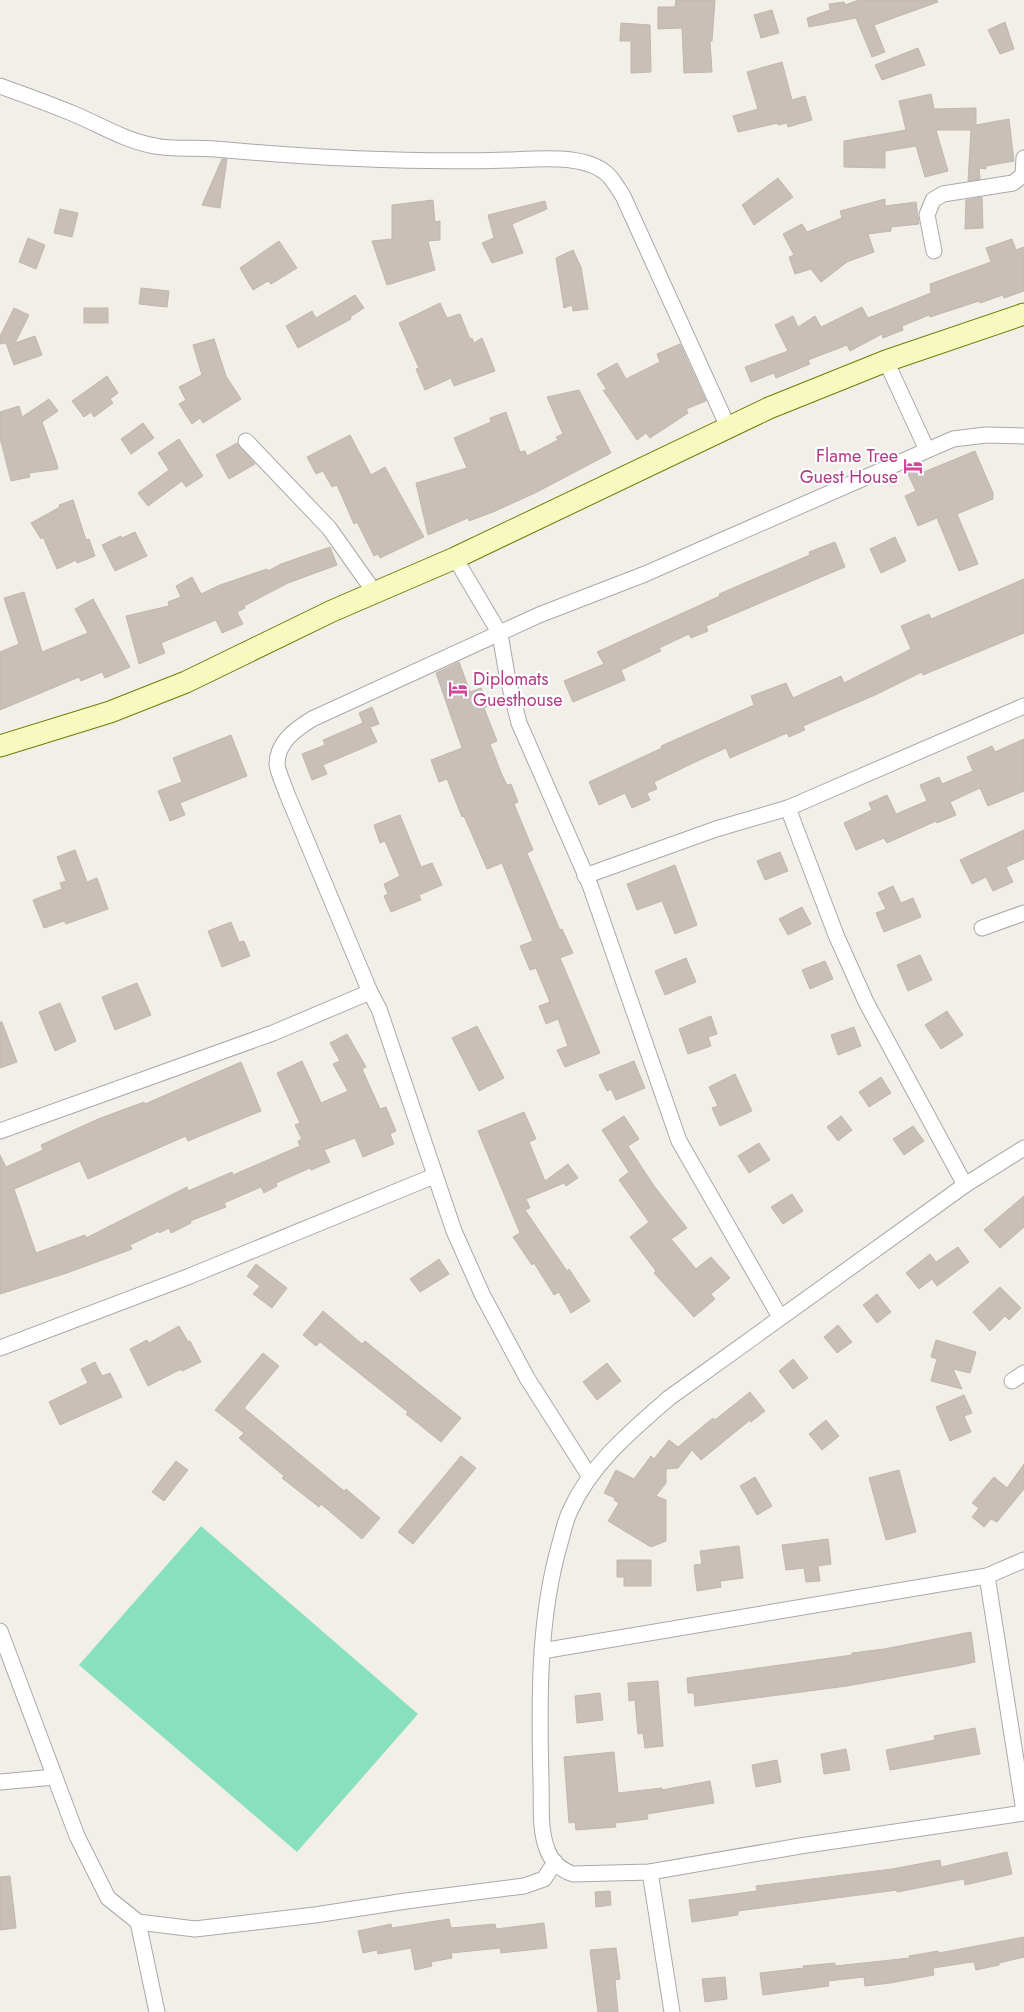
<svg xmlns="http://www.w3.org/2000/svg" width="1024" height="2012" font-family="Jost,sans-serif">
  <rect width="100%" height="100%" fill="#f2efe9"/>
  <polygon fill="#88e0be" points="201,1526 418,1714 297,1852 79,1665"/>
  <g fill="#c7bfb8" stroke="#c4b6ab">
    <polygon points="676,0 715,0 712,41 710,41 712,72 684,73 682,28 658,29 658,7 675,7"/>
    <polygon points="859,0 937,0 938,2 874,25 885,52 872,57 856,18 809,27 807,18 830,10 829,4 844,2 845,5"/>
    <polygon points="772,10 779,33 761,38 754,15"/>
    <polygon points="1005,22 1014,49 1000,54 988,30"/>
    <polygon points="621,23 650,25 651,72 631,73 631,41 620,41"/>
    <polygon points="918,48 925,65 882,80 875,65"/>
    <polygon points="782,62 792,100 805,96 812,120 788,127 787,123 778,125 778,123 738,132 733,116 758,109 747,72"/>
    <polygon points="931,94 934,109 976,108 976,125 1009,119 1014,161 986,166 986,169 979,168 980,179 968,181 971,130 936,130 948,171 925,177 916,146 885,151 885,168 844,167 844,141 906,130 899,101"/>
    <polygon points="222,159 227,159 220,208 202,205"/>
    <polygon points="778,178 793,197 754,225 742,205"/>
    <polygon points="982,197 983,228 965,229 966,200"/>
    <polygon points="885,199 885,206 916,202 919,224 891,227 891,231 868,234 874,252 847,262 821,282 811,269 795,274 789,257 794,255 783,234 802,224 807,232 842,218 840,211"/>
    <polygon points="433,200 435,222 440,221 440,240 428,241 435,270 387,285 372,241 392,239 392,205"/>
    <polygon points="545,201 547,209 512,224 523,253 492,263 482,243 494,238 488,215"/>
    <polygon points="60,209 78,213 72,237 54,233"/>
    <polygon points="28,238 45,245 36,269 19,262"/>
    <polygon points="1012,239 1016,250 1024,247 1024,291 1004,298 1003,295 980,303 979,301 930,317 929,315 902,326 903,330 883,338 882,334 850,351 847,345 808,360 810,364 776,378 774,373 751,382 745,367 788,351 775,325 793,316 798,327 815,316 821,327 862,307 868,318 931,293 930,284 991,262 986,248"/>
    <polygon points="279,241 297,268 271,284 268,281 253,290 240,268"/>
    <polygon points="573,250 581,267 588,309 573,311 572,305 564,308 556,258"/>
    <polygon points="141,288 169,291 167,307 139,304"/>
    <polygon points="355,295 364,308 350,317 351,319 298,348 286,326 312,311 316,318"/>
    <polygon points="440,303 447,318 460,314 470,339 472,338 474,343 482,338 495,371 454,386 451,378 425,390 416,369 419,368 399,323"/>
    <polygon points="14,308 29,315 15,343 35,336 42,355 14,365 6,343 0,344 0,336"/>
    <rect x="84" y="308" width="24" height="15"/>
    <polygon points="214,339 226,376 241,399 203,423 200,418 192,424 179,404 186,400 179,387 202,375 193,345"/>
    <polygon points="680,344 706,401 686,409 688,413 650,438 646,433 637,440 603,390 607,390 597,374 617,363 626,379 660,362 657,354"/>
    <polygon points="107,376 118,393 110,399 113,403 94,417 91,412 84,417 72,401"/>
    <polygon points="579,390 611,453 535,493 493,512 469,521 468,518 428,535 416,483 467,468 454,438 491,422 490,418 506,412 520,452 525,451 527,456 558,440 556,437 563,434 547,397"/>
    <polygon points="49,399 58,411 42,422 56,461 58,469 29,473 30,477 11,481 0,438 0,412 19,406 22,417"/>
    <polygon points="143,423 154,438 131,454 121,439"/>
    <polygon points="350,435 371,475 385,467 424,537 380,558 378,554 374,556 357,522 354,524 337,485 332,487 323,471 316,474 307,457"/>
    <polygon points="179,439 203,476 186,487 182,481 148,506 138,493 169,470 158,453"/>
    <polygon points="237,443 255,464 229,479 216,455"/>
    <polygon points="975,451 993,493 993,499 957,514 978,564 959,571 937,518 918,526 905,496 916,491 906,470 921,463 924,472"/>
    <polygon points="73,500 86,540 89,539 95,556 77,563 76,560 57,569 43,537 41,539 31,523 60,507 59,505"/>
    <polygon points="135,532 147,556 115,571 102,545 121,536 122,538"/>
    <polygon points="895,537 906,561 881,573 870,549"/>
    <polygon points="835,542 845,567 706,626 708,631 691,638 689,634 659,648 661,651 621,670 625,680 573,702 564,681 604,664 597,652 720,596 719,594 810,555 809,552"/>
    <polygon points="330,547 337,565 288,583 244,606 245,608 237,612 243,624 222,633 216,620 161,643 165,653 139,664 126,616 169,606 168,602 181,597 176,586 192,577 201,594 220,585 267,569 268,571 281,564"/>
    <polygon points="1024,579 1024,633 923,675 922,672 875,695 803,726 805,730 789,737 787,733 730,758 726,748 693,763 654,782 657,789 647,793 650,800 632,808 625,793 599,805 589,782 662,748 661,746 754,705 751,696 786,683 793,698 841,676 844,683 911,649 901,626 929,614 931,619"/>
    <polygon points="24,592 42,652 88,633 75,609 93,599 130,667 105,678 102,672 81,681 79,677 0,710 0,652 19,644 4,598"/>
    <polygon points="459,662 470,692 481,688 488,706 484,708 497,741 490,744 502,775 507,785 511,784 518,802 514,804 533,850 527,853 560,930 562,929 573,953 560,958 600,1053 565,1067 557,1050 568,1046 558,1019 546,1024 539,1006 550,1002 536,968 530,970 520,946 533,941 502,863 487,869 464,816 462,817 447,779 439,782 431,760 462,748 436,673"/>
    <polygon points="372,707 379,724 370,727 377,742 323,765 327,774 312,780 302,754 325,745 323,740 363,723 359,713"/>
    <polygon points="231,735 247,776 180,803 185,815 170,821 158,791 182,782 173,758"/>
    <polygon points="1024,739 1024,791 988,806 980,788 950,802 956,815 937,823 936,821 887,843 884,838 856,850 844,823 872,810 869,803 887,795 896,814 927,801 920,785 939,777 942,784 973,771 967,757 992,746 995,752"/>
    <polygon points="400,815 421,867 432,863 442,885 419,895 421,900 391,912 384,896 388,894 384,884 400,876 385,841 380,843 374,825"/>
    <polygon points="1024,830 1024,859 1006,867 1013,882 993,891 986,877 972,884 960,860"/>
    <polygon points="75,850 87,882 97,878 108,909 66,924 64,921 44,928 33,900 62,889 60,883 66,881 57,857"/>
    <polygon points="780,852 788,871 765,880 757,861"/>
    <polygon points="675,865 697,925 675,934 662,901 637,910 627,884"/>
    <polygon points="893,886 901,903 913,898 921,917 884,932 876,913 886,909 878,893"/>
    <polygon points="802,907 811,924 788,935 779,919"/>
    <polygon points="231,922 239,942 244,941 250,956 222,967 208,931"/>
    <polygon points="920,955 932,980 908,991 897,965"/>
    <polygon points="686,958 696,982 665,995 655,971"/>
    <polygon points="825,961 833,979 810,989 802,970"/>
    <polygon points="137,983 151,1015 115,1030 102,997"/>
    <polygon points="60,1003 76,1041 55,1051 39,1012"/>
    <polygon points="947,1011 963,1035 941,1049 925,1025"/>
    <polygon points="711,1016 717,1034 708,1037 711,1046 688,1054 679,1029"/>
    <polygon points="0,1022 2,1022 17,1062 0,1068"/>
    <polygon points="477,1026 504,1078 479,1091 452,1038"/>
    <polygon points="854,1027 861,1046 838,1055 831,1035"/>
    <polygon points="347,1034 366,1067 362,1069 380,1109 386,1107 396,1131 390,1134 394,1144 363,1157 355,1138 324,1150 330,1162 311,1170 310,1168 276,1183 277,1186 264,1193 261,1187 224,1203 226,1207 190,1221 191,1223 171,1233 169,1228 159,1233 159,1231 130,1245 132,1249 67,1273 0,1294 0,1155 6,1167 43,1150 41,1145 98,1119 144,1102 145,1104 241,1062 261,1111 188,1141 186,1136 88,1179 80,1161 14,1189 36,1253 85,1235 86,1238 187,1187 188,1191 232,1172 233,1175 300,1146 298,1141 302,1139 295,1125 300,1123 277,1073 302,1061 321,1103 348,1091 333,1064 340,1061 330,1043"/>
    <polygon points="634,1061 645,1088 616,1100 611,1089 607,1091 599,1075"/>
    <polygon points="735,1074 752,1111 720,1126 712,1108 718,1106 709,1087"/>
    <polygon points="881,1077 891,1093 869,1107 859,1092"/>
    <polygon points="524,1112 536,1139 529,1142 545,1181 568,1164 578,1178 566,1186 564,1183 526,1199 530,1208 525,1210 567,1271 569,1269 590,1301 571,1313 559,1292 554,1295 534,1263 532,1265 513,1237 520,1233 478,1131"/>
    <polygon points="624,1116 639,1139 628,1146 654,1186 687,1228 671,1239 696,1269 711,1257 730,1278 711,1294 715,1299 694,1317 654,1273 656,1271 630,1237 649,1222 619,1180 629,1172 602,1130"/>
    <polygon points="841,1116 852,1130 838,1141 827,1127"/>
    <polygon points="913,1126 924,1141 904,1155 893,1139"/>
    <polygon points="759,1143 770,1160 749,1173 738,1156"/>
    <polygon points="792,1194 803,1211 783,1224 771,1207"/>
    <polygon points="1024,1196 1024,1227 1000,1248 984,1230"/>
    <polygon points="958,1247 969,1262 937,1286 932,1279 919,1289 906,1273 930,1254 936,1262"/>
    <polygon points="439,1259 449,1274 420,1292 410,1279"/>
    <polygon points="256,1264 287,1288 272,1308 253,1294 260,1286 247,1276"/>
    <polygon points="1000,1287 1021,1308 1009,1320 1005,1316 990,1331 973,1312"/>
    <polygon points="877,1294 891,1312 877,1323 863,1305"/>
    <polygon points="323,1311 362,1344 365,1341 461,1418 441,1442 406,1414 408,1412 320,1342 316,1346 303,1335"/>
    <polygon points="838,1325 852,1342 837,1353 824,1337"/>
    <polygon points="179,1326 188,1342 190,1341 201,1362 182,1371 181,1369 148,1386 130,1349 147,1340 149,1343"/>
    <polygon points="936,1340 976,1352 970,1373 953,1369 962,1389 931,1381 937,1359 931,1357"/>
    <polygon points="263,1353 279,1366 244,1408 344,1491 346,1489 380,1518 362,1539 321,1504 319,1507 282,1478 284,1476 239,1438 244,1433 215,1410"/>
    <polygon points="793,1359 808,1378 793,1389 779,1371"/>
    <polygon points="95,1362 102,1376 110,1373 122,1397 60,1425 49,1402 88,1383 81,1369"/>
    <polygon points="607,1363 621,1381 597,1400 583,1382"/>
    <polygon points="750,1392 765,1411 751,1422 750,1420 701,1460 692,1450 678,1468 666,1469 666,1483 656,1496 666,1500 666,1541 651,1547 608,1521 619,1503 614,1500 615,1498 604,1493 616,1470 634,1479 651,1456 654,1459 669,1440 678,1447 713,1418 715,1420"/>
    <polygon points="964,1395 972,1413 964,1416 971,1432 950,1441 936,1407"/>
    <polygon points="826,1420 839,1436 822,1450 809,1434"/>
    <polygon points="461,1456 476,1468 413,1544 398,1532"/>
    <polygon points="176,1461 188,1470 164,1501 152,1492"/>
    <polygon points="1024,1464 1024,1489 997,1522 991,1519 984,1527 972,1517 979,1508 972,1503 994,1477 1007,1488"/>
    <polygon points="899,1470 916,1532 886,1540 869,1478"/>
    <polygon points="755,1477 772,1506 757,1515 740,1486"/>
    <polygon points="828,1539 831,1564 818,1566 820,1581 806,1582 804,1568 786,1570 782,1545"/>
    <polygon points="739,1546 743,1578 720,1581 721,1587 697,1591 694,1565 702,1564 700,1551"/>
    <polygon points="617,1560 651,1560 651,1586 624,1586 624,1577 617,1577"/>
    <polygon points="971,1632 975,1662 957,1666 847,1686 695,1706 694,1693 688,1693 687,1678 852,1655 852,1653 884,1649"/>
    <polygon points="658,1681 663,1746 645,1748 643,1733 638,1734 635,1700 629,1701 628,1683"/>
    <polygon points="600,1693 603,1720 577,1723 575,1696"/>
    <polygon points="975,1728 980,1754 890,1770 886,1750 935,1740 934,1736"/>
    <polygon points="846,1749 850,1770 824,1774 821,1754"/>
    <polygon points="614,1752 618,1793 662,1788 662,1790 710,1781 714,1803 647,1814 648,1819 615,1823 616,1827 576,1830 575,1822 569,1823 564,1757"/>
    <polygon points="777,1760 781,1782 756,1787 752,1765"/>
    <polygon points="1007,1852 1012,1874 965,1885 964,1879 897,1892 897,1890 738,1911 738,1915 692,1922 689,1900 757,1891 756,1886 892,1869 940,1860 941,1867"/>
    <polygon points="10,1876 16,1928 0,1930 0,1877"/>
    <polygon points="610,1891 611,1905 596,1907 595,1892"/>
    <polygon points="449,1919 451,1928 495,1924 496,1929 544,1923 547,1948 501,1953 500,1948 451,1953 452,1958 431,1962 432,1966 415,1970 411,1948 378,1954 377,1950 363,1953 358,1931 391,1924 392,1928"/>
    <polygon points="1024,1937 1024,1957 999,1963 999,1965 976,1970 974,1962 965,1963 933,1968 934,1975 890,1983 865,1986 864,1977 828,1981 829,1986 763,1995 760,1973 804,1968 803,1966 835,1963 835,1966 910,1958 909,1956 938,1951 939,1953"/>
    <polygon points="616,1948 620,1979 615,1980 618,2012 598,2012 590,1950"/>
    <polygon points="725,1977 727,1999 705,2002 702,1979"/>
  </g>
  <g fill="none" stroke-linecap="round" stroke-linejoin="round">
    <g stroke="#a9a9a9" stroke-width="17">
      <g id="street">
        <path d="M0 86C25 95 50 104 74 114 100 125 126 141 155 146 174 150 195 147 215 149 313 158 411 163 509 160 538 159 589 153 610 177 615 183 619 190 623 196L728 427"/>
        <polyline points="934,251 927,215 933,200 943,194 1013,183 1023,175 1024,158"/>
        <polyline points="886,361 927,450"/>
        <polyline points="246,441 329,528 375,593"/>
        <polyline points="455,558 500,634 507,675 519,723 590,885 679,1141 780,1317"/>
        <polyline points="788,808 836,935 866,1002 965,1185"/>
        <polyline points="585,876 716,829 788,808 1024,706"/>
        <polyline points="982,928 1024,913"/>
        <polyline points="0,1131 273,1033 370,992"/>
        <path d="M1024 1148 965 1185 669 1398C631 1431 591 1464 570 1511 565 1521 563 1533 560 1543 538 1619 539 1702 541 1781 542 1803 539 1828 547 1849 551 1861 561 1870 573 1874L650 1872 800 1846 1024 1813"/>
        <polyline points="0,1348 190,1276 434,1176"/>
        <polyline points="1012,1381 1024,1373"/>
        <path d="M590 1477 527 1378 482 1294 454 1231 379 1009 370 992 287 794C284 785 278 773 277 764 277 742 296 729 312 719L539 615 645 574 953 439 986 435 1024 436"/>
        <polyline points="987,1576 1024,1811"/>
        <polyline points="0,1631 77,1836 108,1898 138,1922 195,1929 315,1915 406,1901 524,1886 544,1879 555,1862"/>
        <polyline points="542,1651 987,1576 1024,1560"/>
        <polyline points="0,1782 55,1777"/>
        <polyline points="650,1872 672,2012"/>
        <polyline points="138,1922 157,2012"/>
      </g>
    </g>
    <g stroke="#707d05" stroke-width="23">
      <polyline id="secondary" points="0,746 110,712 186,682 332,611 455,558 769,408 886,361 1024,314"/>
    </g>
    <use href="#street" stroke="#fff" stroke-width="15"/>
    <use href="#secondary" stroke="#f7fabf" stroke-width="21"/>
  </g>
  <defs>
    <g id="hotel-bare" transform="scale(1.5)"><path d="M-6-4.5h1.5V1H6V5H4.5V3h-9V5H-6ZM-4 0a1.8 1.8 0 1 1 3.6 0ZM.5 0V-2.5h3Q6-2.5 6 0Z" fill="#d1479c" stroke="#fff" stroke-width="2.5" paint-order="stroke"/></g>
  </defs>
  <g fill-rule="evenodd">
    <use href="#hotel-bare" x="913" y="466"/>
    <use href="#hotel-bare" x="458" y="689"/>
  </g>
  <g text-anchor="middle" stroke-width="4.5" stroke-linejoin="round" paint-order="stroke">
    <g font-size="18" fill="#b23c85" stroke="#fff" text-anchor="end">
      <text x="898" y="462">Flame Tree<tspan x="898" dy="21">Guest House</tspan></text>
      <text x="473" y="685" text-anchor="start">Diplomats<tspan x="473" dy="21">Guesthouse</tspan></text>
    </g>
  </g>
</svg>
